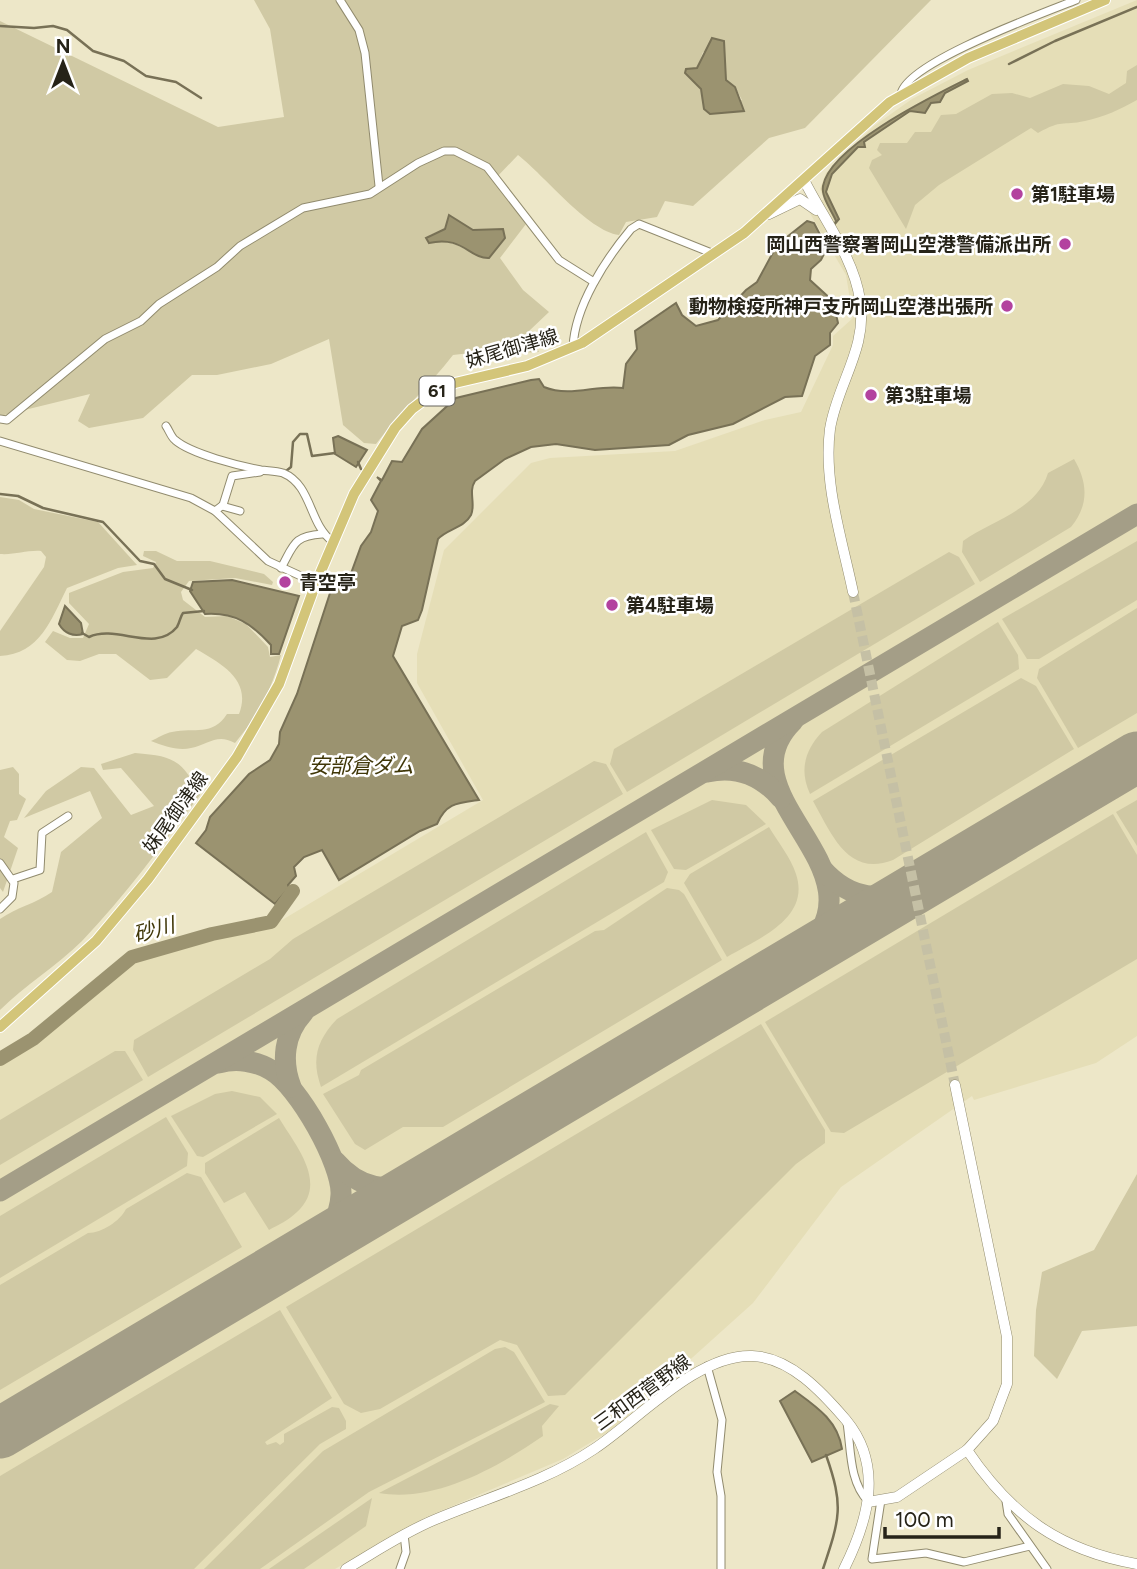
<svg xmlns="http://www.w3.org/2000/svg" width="1137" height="1569" font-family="Figtree,'Noto Sans JP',sans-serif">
  <rect width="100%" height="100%" fill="#ede7c8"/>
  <polygon fill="#e5deb7" points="1137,0 1137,1036 1096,1063 974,1100 972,1096 841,1187 753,1303 613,1429 563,1459 424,1518 335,1569 0,1569 0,1064 35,1045 134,959 272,926 483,800 417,683 417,654 444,550 531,463 550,458 675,451 765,420 801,412 833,345 833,336 853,318 846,275 808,210 824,199 820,189 826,173 874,126 912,99 968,70"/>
  <g fill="#d0c9a4" fill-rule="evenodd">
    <path d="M254 0H931L805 128 769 138 693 206 665 201 657 217 626 222 619 235C588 231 544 175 518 155L494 180 526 224 500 258 523 290 549 312 529 331 539 352C510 354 481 351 453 355 429 386 400 412 376 444L364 443 343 425 329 339 271 364 217 375H192L143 418 89 428 78 421 90 394 0 416V21L218 127 284 117 270 29ZM703 52 724 57 726 80 735 87 742 100 703 104C706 88 691 83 686 69L697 68ZM449 215 473 230 499 229 505 238 489 258C466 256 458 236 429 243L430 235 445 229Z"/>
    <path d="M1137 65V100C1121 109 1104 117 1085 121 1061 126 1063 119 1038 133L1031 128 939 185 915 205 906 229 869 168 872 160 882 155 877 150 880 143H907L915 132H931L941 115 956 114 992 94 1012 93 1030 98 1063 84 1089 86 1109 94 1126 83 1127 71Z"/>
    <path d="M1074 459C1087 481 1090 504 1071 527L980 582 962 552 963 541C992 520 1037 510 1048 473Z"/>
    <path d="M0 497 19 500 34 509 98 522 137 565 118 568 67 588C51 620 40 654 0 656V631L44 567 46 557 41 551C27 550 15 555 0 554Z"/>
    <polygon points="1137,541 1137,600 1039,659 1027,659 1002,619"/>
    <path d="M144 551H156L177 561H210L264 574 273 582 272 585 235 578 189 581 181 592 183 600 205 617 227 616 246 624 268 647 270 657 281 655C272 689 258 716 235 743 217 733 209 744 191 748 178 751 164 746 151 741 158 738 165 733 172 732 195 727 212 737 227 714H239C252 680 222 664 196 649L167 678 150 680 116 654H99L80 661 67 660 45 642 53 631 70 638H83L89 624 69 603V593L123 572 153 568 156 562 143 556Z"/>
    <polygon points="949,552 959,557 975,584 627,792 610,764 614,749"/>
    <polygon points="1137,608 1137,713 1078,748 1037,678 1039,669"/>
    <path d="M998 622 1018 655 1019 669 810 794C799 770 805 750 822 732Z"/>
    <path d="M1021 678 1036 686 1074 749 893 860C848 878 831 833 813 801Z"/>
    <path d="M135 753C174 756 182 760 200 795 162 845 125 896 82 941 57 966 25 985 0 1010V919C17 907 35 904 52 892L61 852 102 818 90 791 24 818 46 791 81 767 94 768 131 815 154 806 121 768 103 770 101 764Z"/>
    <polygon points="594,761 606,764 623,794 148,1077 133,1050 134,1040 270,959 293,939"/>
    <polygon points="13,767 19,774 19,794 26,799 17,820 10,821 4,837 18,848 3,892 0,888 0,770"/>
    <polygon points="712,800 746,805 766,824 686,870 674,869 651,830"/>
    <polygon points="1137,800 1137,846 1116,812"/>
    <polygon points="1113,814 1137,855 1137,959 844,1133 831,1132 765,1022"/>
    <path d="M769 827C778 842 791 858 796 874 811 919 757 939 727 957L684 883 690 874Z"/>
    <path d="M646 832 668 872 664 882 321 1087C311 1059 317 1040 337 1019Z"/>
    <polygon points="667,888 679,890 684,894 722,960 443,1127 403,1127 365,1150 355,1144 323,1094 359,1075 361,1070 595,931 604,930"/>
    <polygon points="761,1024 825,1130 825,1143 796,1164 565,1395 548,1396 517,1345 500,1340 380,1409 361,1413 344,1404 286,1307"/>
    <polygon points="115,1051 125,1051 143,1080 0,1165 0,1120"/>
    <polygon points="232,1091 260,1097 277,1114 203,1157 197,1156 171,1116 215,1094"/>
    <polygon points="166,1117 188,1153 187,1166 0,1278 0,1216"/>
    <path d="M279 1118C295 1145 329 1183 297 1212 289 1220 278 1225 269 1230L245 1192 224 1203 205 1173V1163Z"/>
    <path d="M187 1173 201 1177 242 1247 0 1390V1285L88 1233C102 1233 120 1221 126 1209Z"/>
    <polygon points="1137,1174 1137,1326 1082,1331 1057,1379 1034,1356 1036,1310 1042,1272 1094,1250"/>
    <polygon points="280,1310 332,1398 265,1442 267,1445 276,1442 280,1445 284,1442 284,1434 332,1407 339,1408 346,1421 346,1429 320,1444 194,1569 0,1569 0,1476"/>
    <polygon points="505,1347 514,1352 545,1402 369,1492 260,1569 204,1569 323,1451 495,1349"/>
    <path d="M550 1404 559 1406 542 1426 543 1436C498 1467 435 1503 379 1493Z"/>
    <polygon points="372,1498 366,1526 304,1569 269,1569"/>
  </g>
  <g fill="#9b9370" stroke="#787156" stroke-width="2">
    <polygon points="712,38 724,41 726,80 735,87 744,111 710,114 704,109 701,89 685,73 686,69 697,68"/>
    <path d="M967 79 968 81 945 93 940 102 931 103 925 113 910 111 864 142 865 147H858L832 174 826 192 839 219 834 225 836 221C832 211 821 197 823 186 830 146 933 96 967 79Z"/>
    <path d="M449 215 473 230 503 229 505 238 489 258C470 259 462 235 429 243L426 238 445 229Z"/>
    <path d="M807 221 814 223 827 248 821 260 811 269 810 280 833 301 838 323 830 333V345L815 356 802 396 785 397 733 424 688 435 669 445 595 450 556 444 531 447 505 459 475 481C468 492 476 504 471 515 464 528 447 529 438 539L422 610 418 620 402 626 393 656 479 800C457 803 446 803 437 824L420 831 339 880 322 850 304 857 294 867 296 876 288 885 289 888 275 904 196 843 206 830 210 817 249 774 270 760 279 744 280 732 297 694 331 590 332 587 341 589 350 576 361 546 371 532 378 511 371 500 381 481 377 477 382 480 392 461 402 462 422 429 456 398 531 380 539 379 544 387C571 398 597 384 623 388L626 364 637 349 635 331 676 303 682 315 696 326 718 320 746 290 757 282 777 245Z"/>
    <polygon points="338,436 367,450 356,467 335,454 333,438"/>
    <path d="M232 580 299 596 279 654H271V645C252 624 235 612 205 614L190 591 193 582Z"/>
    <path d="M65 606 81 623 83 634C73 637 64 633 59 624Z"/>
    <path d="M795 1391C817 1407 838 1421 842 1449L812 1462 780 1401Z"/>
  </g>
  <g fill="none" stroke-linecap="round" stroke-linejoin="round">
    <g stroke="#787156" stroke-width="2.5">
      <polyline points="0,26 34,28 53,26 67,30 93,51 124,61 146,76 176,82 201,98"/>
      <polyline points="1009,64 1055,41 1137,7"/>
      <polyline points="358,462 361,469"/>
      <polyline points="286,471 291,467 293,442 300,434 307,434 312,456 335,453"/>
      <polyline points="0,494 18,496 43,508 103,522 140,561 154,564 165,579 192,590"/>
      <path d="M82 633 89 637C117 624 155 654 177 627 180 622 180 617 183 613L204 611"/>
      <path d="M823 1569C840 1518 844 1506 826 1455"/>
    </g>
    <polyline stroke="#9b9370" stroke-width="14" points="0,1059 33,1039 132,957 212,934 271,922 293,891"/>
    <g stroke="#a49e87" stroke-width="21">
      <path d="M793 721C715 798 899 870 798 958"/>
      <path d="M707 772C737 765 761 775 781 798"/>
      <path d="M823 870C850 900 881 902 917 888"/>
      <path d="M219 1063C236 1058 256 1061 271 1070 298 1085 343 1165 341 1195 340 1219 327 1235 309 1250"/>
      <path d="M291 1087C281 1061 284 1034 303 1013"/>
      <path d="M335 1161C359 1189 387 1193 421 1183"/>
      <polyline points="0,1191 1137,514"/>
    </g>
    <polyline stroke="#a49e87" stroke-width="51" points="0,1433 1137,757"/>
    <polyline stroke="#c5c0a5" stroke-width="10" stroke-dasharray="10 5" stroke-linecap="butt" points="853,592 955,1085"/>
    <g stroke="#918b6e" stroke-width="9">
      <g id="street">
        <polyline points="340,0 359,30 365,53 379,186"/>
        <path d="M901 95C902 64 1046 12 1076 0"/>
        <path d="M573 347C575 306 605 260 631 229L639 224 714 254"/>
        <polyline points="0,419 7,420 105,339 141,321 159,304 217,267 240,246 303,208 370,194 418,163 444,151 455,151 487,167 559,260 594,282"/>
        <path d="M166 426C169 430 171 437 175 440 191 454 240 466 261 470 268 471 276 471 283 473 312 485 309 524 332 541"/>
        <polyline points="0,441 191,498 215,511 268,561 316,583"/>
        <polyline points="222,506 240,511"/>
        <polyline points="215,511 223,505 232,476 260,472"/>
        <path d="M281 568C294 545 293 536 322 534"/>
        <polyline points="0,863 14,883 12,897 0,909"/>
        <polyline points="13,879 40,870 42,833 68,816"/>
        <polyline points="707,1366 722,1420 717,1472 721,1496 721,1569"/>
        <path d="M847 1423C851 1448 849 1482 868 1501"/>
        <polyline points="881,1500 872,1559 926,1553 964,1562 1030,1546"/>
        <polyline points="1006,1501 1008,1514 1047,1569"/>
        <polyline points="400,1569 406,1552 404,1534"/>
      </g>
    </g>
    <g stroke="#918b6e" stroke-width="11">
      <g id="secondary">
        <path d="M804 180C823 218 854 258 860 300 868 348 837 384 830 429 823 483 842 539 853 592"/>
        <polyline points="769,214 800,199 816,210"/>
        <path d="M967 1450C1011 1515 1058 1550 1137 1564"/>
        <polyline points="868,1502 897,1497 967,1450 993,1421 1007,1384 1007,1337 955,1085"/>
        <path d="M346 1569C375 1552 403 1533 434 1520 488 1497 545 1482 594 1449 638 1420 697 1354 752 1356 790 1357 822 1392 846 1420 884 1466 868 1521 844 1569"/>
      </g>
    </g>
    <g stroke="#fff" stroke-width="12">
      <polyline id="primary" points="0,1027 96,941 148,879 237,757 279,684 316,583 354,494 395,428 412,409 432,394 455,383 527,366 582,343 744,233 890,102 968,58 1105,0"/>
    </g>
    <use href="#street" stroke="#fff" stroke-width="7"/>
    <use href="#secondary" stroke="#fff" stroke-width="10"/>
    <use href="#primary" stroke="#d3c579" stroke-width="10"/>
  </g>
  <g fill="#b3429f" stroke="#fff" stroke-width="2.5">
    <circle cx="1017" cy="194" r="7"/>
    <circle cx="1065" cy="244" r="7"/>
    <circle cx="1007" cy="306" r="7"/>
    <circle cx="871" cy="395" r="7"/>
    <circle cx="285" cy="582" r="7"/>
    <circle cx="612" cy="605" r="7"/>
  </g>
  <g text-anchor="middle" stroke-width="5" stroke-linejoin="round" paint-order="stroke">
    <rect fill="#fff" stroke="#67655d" stroke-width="2" x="419.5" y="376.5" width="35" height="29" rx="5"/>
    <g font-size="18" font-weight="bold" fill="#262318">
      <text x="437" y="397">61</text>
    </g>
    <g font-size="19" font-weight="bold" fill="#262318" stroke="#fff" text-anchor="start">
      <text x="1031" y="201">第1駐車場</text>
      <text x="1051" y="251" text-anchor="end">岡山西警察署岡山空港警備派出所</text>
      <text x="993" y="313" text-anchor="end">動物検疫所神戸支所岡山空港出張所</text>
      <text x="885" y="402">第3駐車場</text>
      <text x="299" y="589">青空亭</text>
      <text x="626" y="612">第4駐車場</text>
    </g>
    <g font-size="19" fill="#262318" stroke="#fff">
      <text transform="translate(512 348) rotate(-16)" y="7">妹尾御津線</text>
      <text transform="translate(175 812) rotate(-54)" y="7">妹尾御津線</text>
      <text transform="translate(642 1392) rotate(-36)" y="7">三和西菅野線</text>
    </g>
    <g font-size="21" font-style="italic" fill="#403708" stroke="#fff">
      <text x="361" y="773">安部倉ダム</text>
      <text transform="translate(154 930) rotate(-15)" y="7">砂川</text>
    </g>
  </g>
  <g transform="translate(63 63)" stroke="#ffffff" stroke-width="5" paint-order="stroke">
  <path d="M0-5L12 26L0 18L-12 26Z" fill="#262318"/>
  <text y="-10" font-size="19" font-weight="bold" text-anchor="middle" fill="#262318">N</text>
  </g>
  <path d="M885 1527v10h114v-10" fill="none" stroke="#262318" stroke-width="3.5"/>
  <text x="895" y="1527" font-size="21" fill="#262318" stroke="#ffffff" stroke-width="5" paint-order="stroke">100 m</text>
</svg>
